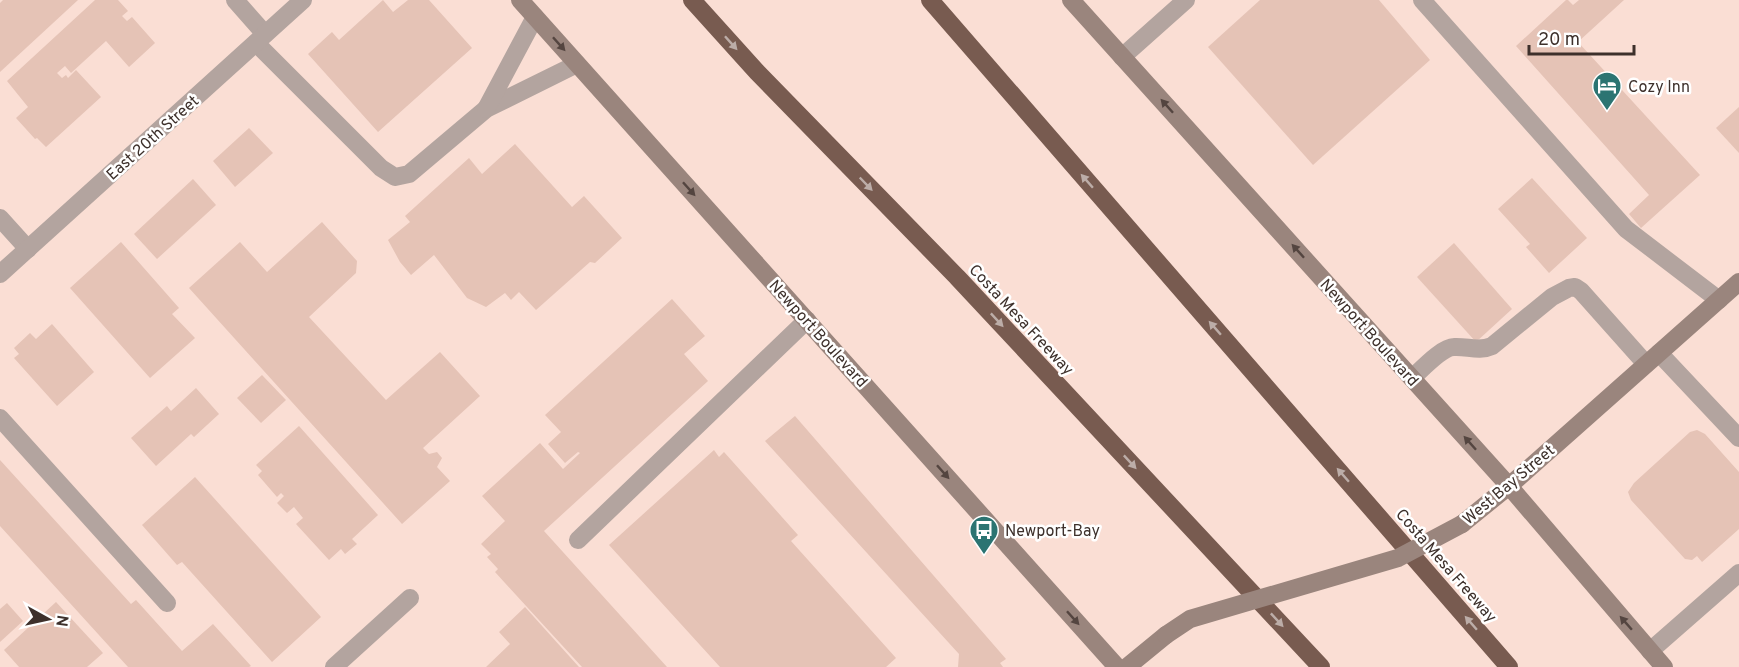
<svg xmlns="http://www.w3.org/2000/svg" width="1739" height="667" font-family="Overpass,sans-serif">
  <rect width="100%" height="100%" fill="#faded4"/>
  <g fill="#e5c3b6">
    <polygon points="3,0 78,0 0,72 0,3"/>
    <polygon points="95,0 118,0 128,11 122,16 127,21 132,17 155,43 129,67 106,41 71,73 65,66 57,73 62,78 66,75 68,78 76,70 101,97 46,147 37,138 35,139 16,118 28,107 7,81"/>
    <polygon points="383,0 393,12 408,0 429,0 472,48 378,132 308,54 332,32 339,40"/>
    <polygon points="1260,0 1379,0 1430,60 1313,165 1208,47"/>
    <polygon points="1566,0 1568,0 1573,5 1579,0 1624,0 1578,42 1700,175 1641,228 1629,214 1649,195 1516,46"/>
    <polygon points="1739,107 1739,153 1716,128"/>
    <polygon points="249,128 273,153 235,187 213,161"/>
    <polygon points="515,144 572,207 584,196 622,238 595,263 590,262 536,310 519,292 511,300 505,293 486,307 467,298 434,255 411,275 400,262 388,240 410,222 405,216 469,158 482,174"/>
    <polygon points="1532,178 1587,238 1549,273 1526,247 1530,244 1498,209"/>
    <polygon points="193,179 216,205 157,259 134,234"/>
    <polygon points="322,222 357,261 356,273 309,317 386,400 440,352 480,396 423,448 429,454 437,452 442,458 437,467 450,481 402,524 189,288 240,242 267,272"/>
    <polygon points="121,242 179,308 172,314 195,338 150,378 70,288"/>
    <polygon points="1454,243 1512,309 1476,342 1417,277"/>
    <polygon points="672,299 705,336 684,354 708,381 544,531 667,667 582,667 495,572 498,569 487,557 491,554 481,544 505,521 482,496 540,443 563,469 580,453 578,452 565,463 548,444 561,432 545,415"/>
    <polygon points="52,324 94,372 57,406 14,358 19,354 14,348 30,333 36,339"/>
    <polygon points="262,375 286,400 261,423 237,398"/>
    <polygon points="196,388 219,414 194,437 191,434 156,466 131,438 167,406 171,411"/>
    <polygon points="795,416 1006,659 1000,663 1003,667 958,667 959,654 765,441"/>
    <polygon points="299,426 378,515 352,539 357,544 345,554 341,549 329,560 296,524 303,518 294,507 287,513 277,503 284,496 281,493 277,497 258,475 262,471 256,465"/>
    <polygon points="1697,430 1705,434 1739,472 1739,529 1702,562 1697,556 1692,560 1685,559 1631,500 1628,492 1634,483 1690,432"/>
    <polygon points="714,450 719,457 724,452 798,535 791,541 896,658 886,667 720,667 609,545"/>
    <polygon points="0,460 131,604 136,600 182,651 213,624 251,666 249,667 128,667 0,526"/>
    <polygon points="195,477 321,617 272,662 182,562 177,565 142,525"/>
    <polygon points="56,602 103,653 87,667 19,667 4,650"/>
    <polygon points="7,603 23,621 0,642 0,609"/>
    <polygon points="525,607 579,667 486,667 510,644 499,632"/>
  </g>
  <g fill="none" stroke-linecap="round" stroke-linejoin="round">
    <g stroke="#b3a49f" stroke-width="18">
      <polyline points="235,0 265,34"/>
      <polyline points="1422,0 1626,229 1719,300"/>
      <polyline points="256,43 381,168 395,177 409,174 486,109 577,64"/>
      <polyline points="1122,57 1186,0"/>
      <polyline points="486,109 535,17"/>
      <polyline points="1659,353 1739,438"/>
      <path d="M1412 378C1421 370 1442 347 1454 347 1467 346 1479 352 1492 346L1552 297 1569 288 1575 287 1581 291 1646 364"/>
      <polyline points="0,418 167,603"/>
      <polyline points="578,540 807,320"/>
      <polyline points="1650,651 1739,573"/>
    </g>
    <g stroke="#b3a49f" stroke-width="18">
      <polyline points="0,218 28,249"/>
      <polyline points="0,274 303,0"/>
      <polyline points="334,667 410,598"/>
    </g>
    <g stroke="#9a857d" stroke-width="18">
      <polyline points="520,0 1117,667"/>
      <polyline points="1071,0 1509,486 1664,667"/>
      <polyline points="1462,524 1509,486 1739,282"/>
      <polyline points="1127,667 1166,635"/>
    </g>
    <g stroke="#785b50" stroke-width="18">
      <polyline points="692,0 757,72 957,277 1321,667"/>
      <polyline points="930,0 1509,667"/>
    </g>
    <polyline stroke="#9a857d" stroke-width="18" points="1166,635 1190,619 1398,558 1462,524"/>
  </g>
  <defs><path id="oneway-solid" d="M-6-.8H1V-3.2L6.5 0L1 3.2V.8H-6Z" transform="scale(1.5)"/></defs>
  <g fill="#bcada8">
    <use href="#oneway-solid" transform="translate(731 43) rotate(48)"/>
    <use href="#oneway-solid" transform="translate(1087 181) rotate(-131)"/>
    <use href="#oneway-solid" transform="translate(866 184) rotate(46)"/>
    <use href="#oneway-solid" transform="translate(997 320) rotate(47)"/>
    <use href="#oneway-solid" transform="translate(1215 328) rotate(-131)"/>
    <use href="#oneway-solid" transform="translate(1130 462) rotate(47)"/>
    <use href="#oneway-solid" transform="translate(1343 475) rotate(-131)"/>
    <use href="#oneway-solid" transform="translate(1277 620) rotate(47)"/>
    <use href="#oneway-solid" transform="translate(1471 623) rotate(-131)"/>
  </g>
  <g fill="#544540">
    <use href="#oneway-solid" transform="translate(559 44) rotate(48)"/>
    <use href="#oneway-solid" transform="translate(1167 106) rotate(-132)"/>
    <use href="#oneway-solid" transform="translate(689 189) rotate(48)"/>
    <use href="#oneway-solid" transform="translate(1298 251) rotate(-132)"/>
    <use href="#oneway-solid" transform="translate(1470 443) rotate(-132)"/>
    <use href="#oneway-solid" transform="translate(943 472) rotate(48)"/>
    <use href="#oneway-solid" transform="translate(1073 618) rotate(48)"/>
    <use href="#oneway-solid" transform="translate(1626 623) rotate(-131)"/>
  </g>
  <defs>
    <g id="hotel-pin" transform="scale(1.5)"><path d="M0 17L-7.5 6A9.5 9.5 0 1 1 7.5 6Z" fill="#2b7472" stroke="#fff"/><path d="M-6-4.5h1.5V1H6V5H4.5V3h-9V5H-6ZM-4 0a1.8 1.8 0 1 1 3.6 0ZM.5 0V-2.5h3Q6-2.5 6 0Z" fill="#fff"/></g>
    <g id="bus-pin" transform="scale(1.5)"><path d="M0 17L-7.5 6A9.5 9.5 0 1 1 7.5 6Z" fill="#2b7472" stroke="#fff"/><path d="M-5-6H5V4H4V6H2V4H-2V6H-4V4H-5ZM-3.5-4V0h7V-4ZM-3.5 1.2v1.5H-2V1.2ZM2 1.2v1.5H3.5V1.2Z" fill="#fff"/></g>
  </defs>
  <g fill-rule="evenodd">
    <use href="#hotel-pin" x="1607" y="86"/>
    <use href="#bus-pin" x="984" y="530"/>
  </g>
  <g text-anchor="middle" stroke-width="5" stroke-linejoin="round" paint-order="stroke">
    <g font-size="16" fill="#3d302b" stroke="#fff" text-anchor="start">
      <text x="1628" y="92">Cozy Inn</text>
      <text x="1005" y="536">Newport-Bay</text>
    </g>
    <g font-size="16" fill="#3d302b" stroke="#fff">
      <text transform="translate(152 137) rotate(-42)" y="6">East 20th Street</text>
      <text transform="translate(1022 319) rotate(47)" y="6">Costa Mesa Freeway</text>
      <text transform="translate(1370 332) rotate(48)" y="6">Newport Boulevard</text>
      <text transform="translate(819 333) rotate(48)" y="6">Newport Boulevard</text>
      <text transform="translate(1508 484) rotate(-40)" y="6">West Bay Street</text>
      <text transform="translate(1447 565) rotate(49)" y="6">Costa Mesa Freeway</text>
    </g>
  </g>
  <g transform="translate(48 619) rotate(98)" stroke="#ffffff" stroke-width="4.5" paint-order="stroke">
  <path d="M0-4.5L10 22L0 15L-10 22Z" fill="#3d302b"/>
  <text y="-9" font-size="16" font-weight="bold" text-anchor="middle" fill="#3d302b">N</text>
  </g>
  <path d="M1529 45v9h105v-9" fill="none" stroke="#3d302b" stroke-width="3"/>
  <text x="1538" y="45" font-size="18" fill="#3d302b" stroke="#ffffff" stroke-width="4.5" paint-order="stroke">20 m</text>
</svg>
